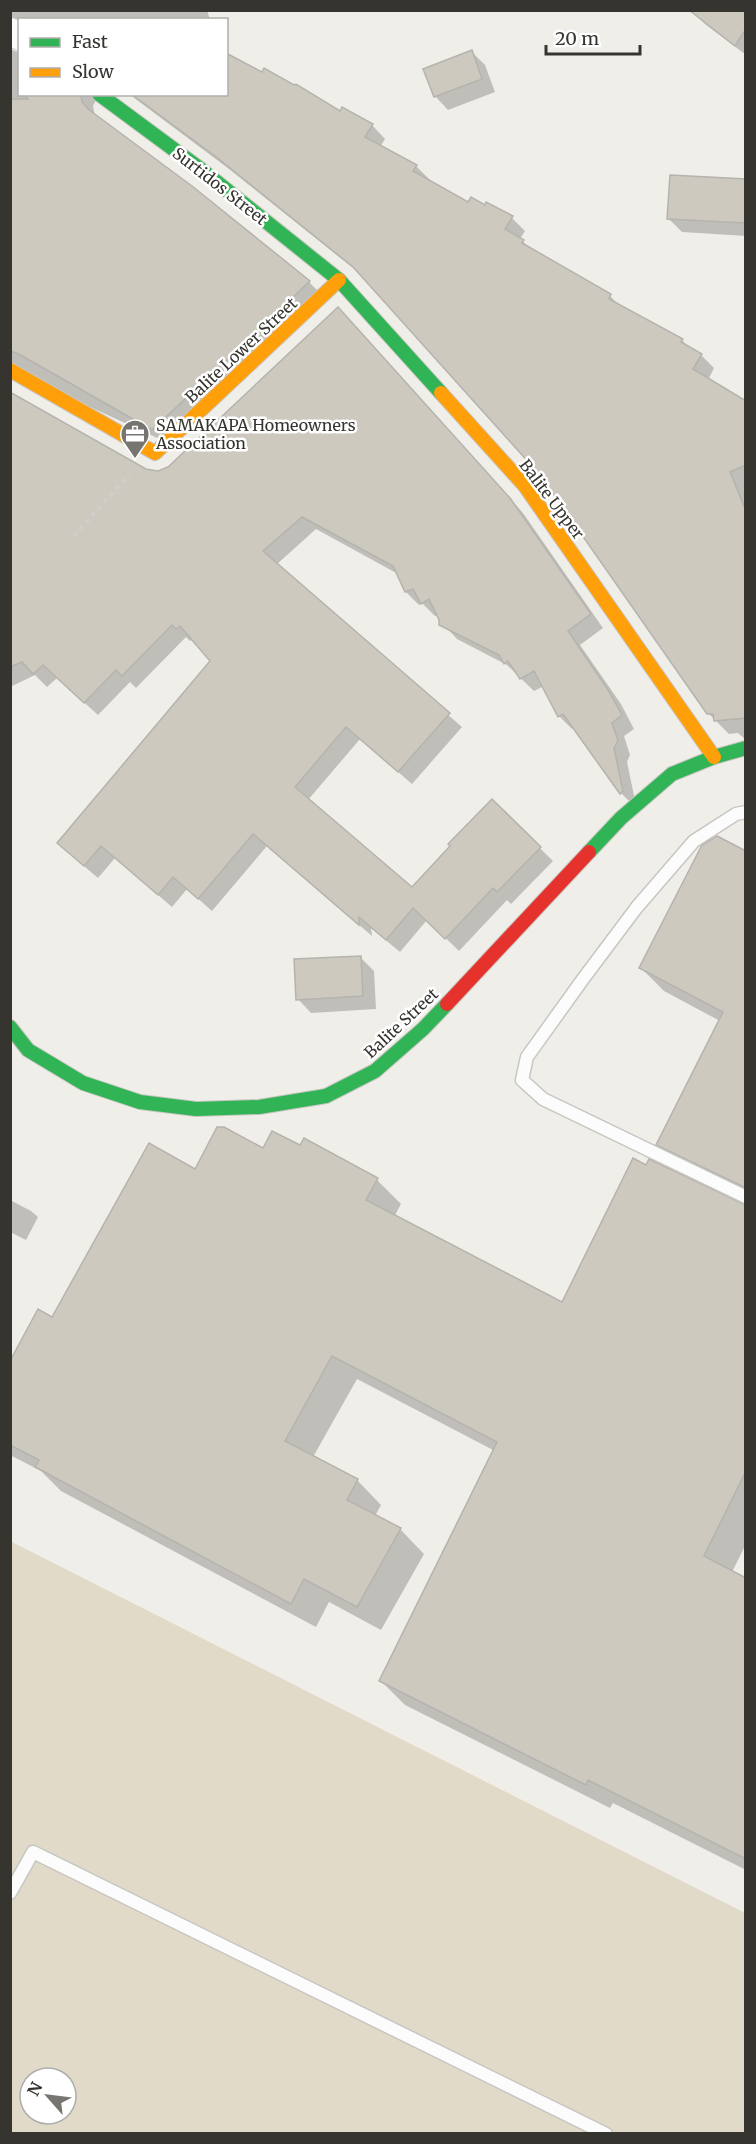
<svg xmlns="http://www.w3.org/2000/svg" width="756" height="2144" font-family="Merriweather,serif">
  <rect width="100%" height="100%" fill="#f0eee8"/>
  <path fill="#e1dac9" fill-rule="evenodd" d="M10 1541 745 1913V2133H11ZM30 2078H66V2114H30Z"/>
  <g fill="#0003">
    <polygon points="10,10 207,10 210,20 20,20 20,30 10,36"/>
    <polygon points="746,10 746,55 705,24 693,12"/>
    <polygon points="10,49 20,53 20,94 99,94 93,106 95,116 191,187 309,282 322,295 166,442 10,370"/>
    <polygon points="472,52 485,65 495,92 448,110 435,96"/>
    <polygon points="129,94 226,94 341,113 372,125 385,139 380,147 416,166 429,179 428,181 469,204 512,218 525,231 520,239 533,251 610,296 623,309 682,340 690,349 701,355 714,368 708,380 746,403 746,740 738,733 729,734 708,713 540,473 363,276 229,169"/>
    <polygon points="746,181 746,236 682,232 669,219"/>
    <polygon points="351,322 523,513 603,628 580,645 621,704 634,729 624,736 630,755 627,762 636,805 634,806 621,793 575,728 572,729 559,716 544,686 534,691 507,665 457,639 444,625 438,614 435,616 422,603 419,605 406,592 398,574 316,529 276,565 462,727 412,784 360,739 308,800 412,889 492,801 553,861 511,904 507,900 459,951 427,920 400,952 371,928 372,936 267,846 212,911 187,889 172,907 115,858 98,878 72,856 212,661 193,639 190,641 186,637 136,688 130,682 98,715 57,678 47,687 35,675 10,687 10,394 145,471 158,473 169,468"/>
    <polygon points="746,853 746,1199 682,1168 658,1144 720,1021 664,991 640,967"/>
    <polygon points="360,957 374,971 376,1009 311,1013 298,999"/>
    <polygon points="305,1140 377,1180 401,1204 394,1217 563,1304 746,1206 746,1544 732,1572 746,1580 746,1870 613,1803 610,1808 405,1705 381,1681 495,1451 357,1379 313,1457 357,1480 381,1505 375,1516 400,1529 424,1554 381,1630 329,1602 316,1627 61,1491 41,1471 10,1455 10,1364 52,1319 196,1171 264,1150 300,1147"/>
    <polygon points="10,1200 31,1211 38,1217 26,1240 10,1232"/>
  </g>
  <g fill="#cdc9bf" stroke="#b5b3ae" stroke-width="1.5">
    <polygon points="689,10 746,10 746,29 735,46"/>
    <polygon points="472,50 482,79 434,97 423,69"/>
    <polygon points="226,53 262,72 264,68 294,85 296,84 340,111 342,107 373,124 365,137 417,165 413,171 468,202 471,197 485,205 486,202 513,216 505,229 524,240 522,243 611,294 609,299 683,339 681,342 702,354 693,369 746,401 746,465 730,472 746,511 746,718 714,721 713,714 707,714 540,475 353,267 215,156 131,94 226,94"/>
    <polygon points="24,94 81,94 82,102 88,109 192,186 310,281 152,430 19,354 10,351 10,99 28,99"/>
    <polygon points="670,175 746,179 746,223 667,219"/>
    <polygon points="338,307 510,498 591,614 568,631 608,690 622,715 612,723 618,741 614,748 623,791 620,794 563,714 558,717 534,671 520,679 508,661 504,664 499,655 439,625 439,620 429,599 421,604 413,589 405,592 393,566 302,517 263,551 450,713 398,772 346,727 295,787 412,887 450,846 448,844 492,799 541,847 497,892 493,888 445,939 413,908 386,940 359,917 359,925 253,834 198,899 173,877 158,895 101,846 84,866 57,843 210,661 180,626 176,629 172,625 122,676 116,670 84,703 43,665 33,674 22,662 10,667 10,392 146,469 158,471 168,467"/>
    <polygon points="717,836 746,851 746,1188 656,1145 723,1012 639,968 702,845"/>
    <polygon points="361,956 363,996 296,1000 294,959"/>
    <polygon points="217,1127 224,1127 263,1148 272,1131 300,1145 304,1138 378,1178 366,1200 562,1302 633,1158 646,1165 649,1159 746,1205 746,1471 704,1556 746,1578 746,1859 588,1780 586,1785 379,1681 497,1442 332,1356 285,1441 358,1479 347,1500 401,1528 357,1607 304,1579 291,1604 35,1467 39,1460 10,1445 10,1361 38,1309 52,1317 149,1143 195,1169"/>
  </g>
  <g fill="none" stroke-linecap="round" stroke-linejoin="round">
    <g stroke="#c8c6c2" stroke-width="15">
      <g id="lane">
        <polyline points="746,812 736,814 694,841 637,907 583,979 527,1057 522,1080 543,1099 746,1197"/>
        <polyline points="10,1893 33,1852 606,2134"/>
      </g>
    </g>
    <g stroke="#c8c6c2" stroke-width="28">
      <polyline id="street" points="10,31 20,37"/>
    </g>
    <g stroke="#c8c6c2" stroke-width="16">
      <g id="fast">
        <polyline points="99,94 203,171 339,280 441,393"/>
        <polyline points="589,852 621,818 672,774 714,757 746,748"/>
        <polyline points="10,1027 28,1050 83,1083 140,1102 196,1109 259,1107 326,1096 375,1071 423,1029 447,1004"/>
      </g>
    </g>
    <g stroke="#c8c6c2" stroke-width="16">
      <g id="slow">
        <polyline points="10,370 155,453 339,280"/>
        <polyline points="441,393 525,486 714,757"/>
      </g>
    </g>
    <g stroke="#c8c6c2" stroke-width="16">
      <polyline id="jam" points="447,1004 589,852"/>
    </g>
    <polyline stroke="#cececb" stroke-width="4" stroke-dasharray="4.5 4.5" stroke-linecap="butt" points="74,536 129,474"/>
    <use href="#lane" stroke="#fdfcfc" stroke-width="12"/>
    <use href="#street" stroke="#fdfcfc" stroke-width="26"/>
    <use href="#fast" stroke="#30b455" stroke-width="14"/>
    <use href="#slow" stroke="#ff9f0a" stroke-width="14"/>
    <use href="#jam" stroke="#e5322d" stroke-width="14"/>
  </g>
  <defs>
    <g id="office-pin" transform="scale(1.5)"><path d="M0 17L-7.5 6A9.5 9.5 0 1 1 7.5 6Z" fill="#767570" stroke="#fff"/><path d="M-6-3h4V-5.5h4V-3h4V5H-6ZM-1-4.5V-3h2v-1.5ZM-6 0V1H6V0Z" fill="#fff"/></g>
  </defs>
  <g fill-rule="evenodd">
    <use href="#office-pin" x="135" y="434"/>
  </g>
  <g text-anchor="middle" stroke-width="5" stroke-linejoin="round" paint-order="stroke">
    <g font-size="16" fill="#35342f" stroke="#fff">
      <text transform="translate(220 186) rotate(38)" y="6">Surtidos Street</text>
      <text transform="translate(241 350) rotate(-43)" y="6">Balite Lower Street</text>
      <text transform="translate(552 499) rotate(53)" y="6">Balite Upper</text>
      <text transform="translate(401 1023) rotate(-43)" y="6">Balite Street</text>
    </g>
    <g font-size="16" fill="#35342f" stroke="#fff" text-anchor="start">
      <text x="156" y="431">SAMAKAPA Homeowners<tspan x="156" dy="18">Association</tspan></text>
    </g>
  </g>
  <rect width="756" height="2144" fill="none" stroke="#35342f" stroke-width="24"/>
  <rect x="18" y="18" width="210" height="78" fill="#ffffff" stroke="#aeaeac" stroke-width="1.5"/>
  <rect x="30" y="38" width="30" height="9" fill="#30b455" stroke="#aeaeac" stroke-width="1.5"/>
  <text x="72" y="48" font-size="18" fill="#35342f">Fast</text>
  <rect x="30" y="68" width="30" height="9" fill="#ff9f0a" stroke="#aeaeac" stroke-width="1.5"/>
  <text x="72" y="78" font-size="18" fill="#35342f">Slow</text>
  <g transform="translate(48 2096) rotate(298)"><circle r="28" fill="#ffffff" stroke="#aeaeac" stroke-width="1.5"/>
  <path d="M0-4.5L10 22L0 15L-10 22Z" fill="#767570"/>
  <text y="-9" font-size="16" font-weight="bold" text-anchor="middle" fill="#35342f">N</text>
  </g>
  <path d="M546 45v9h94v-9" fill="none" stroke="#35342f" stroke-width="3"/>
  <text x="555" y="45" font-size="18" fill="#35342f" stroke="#ffffff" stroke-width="4.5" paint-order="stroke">20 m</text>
</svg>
